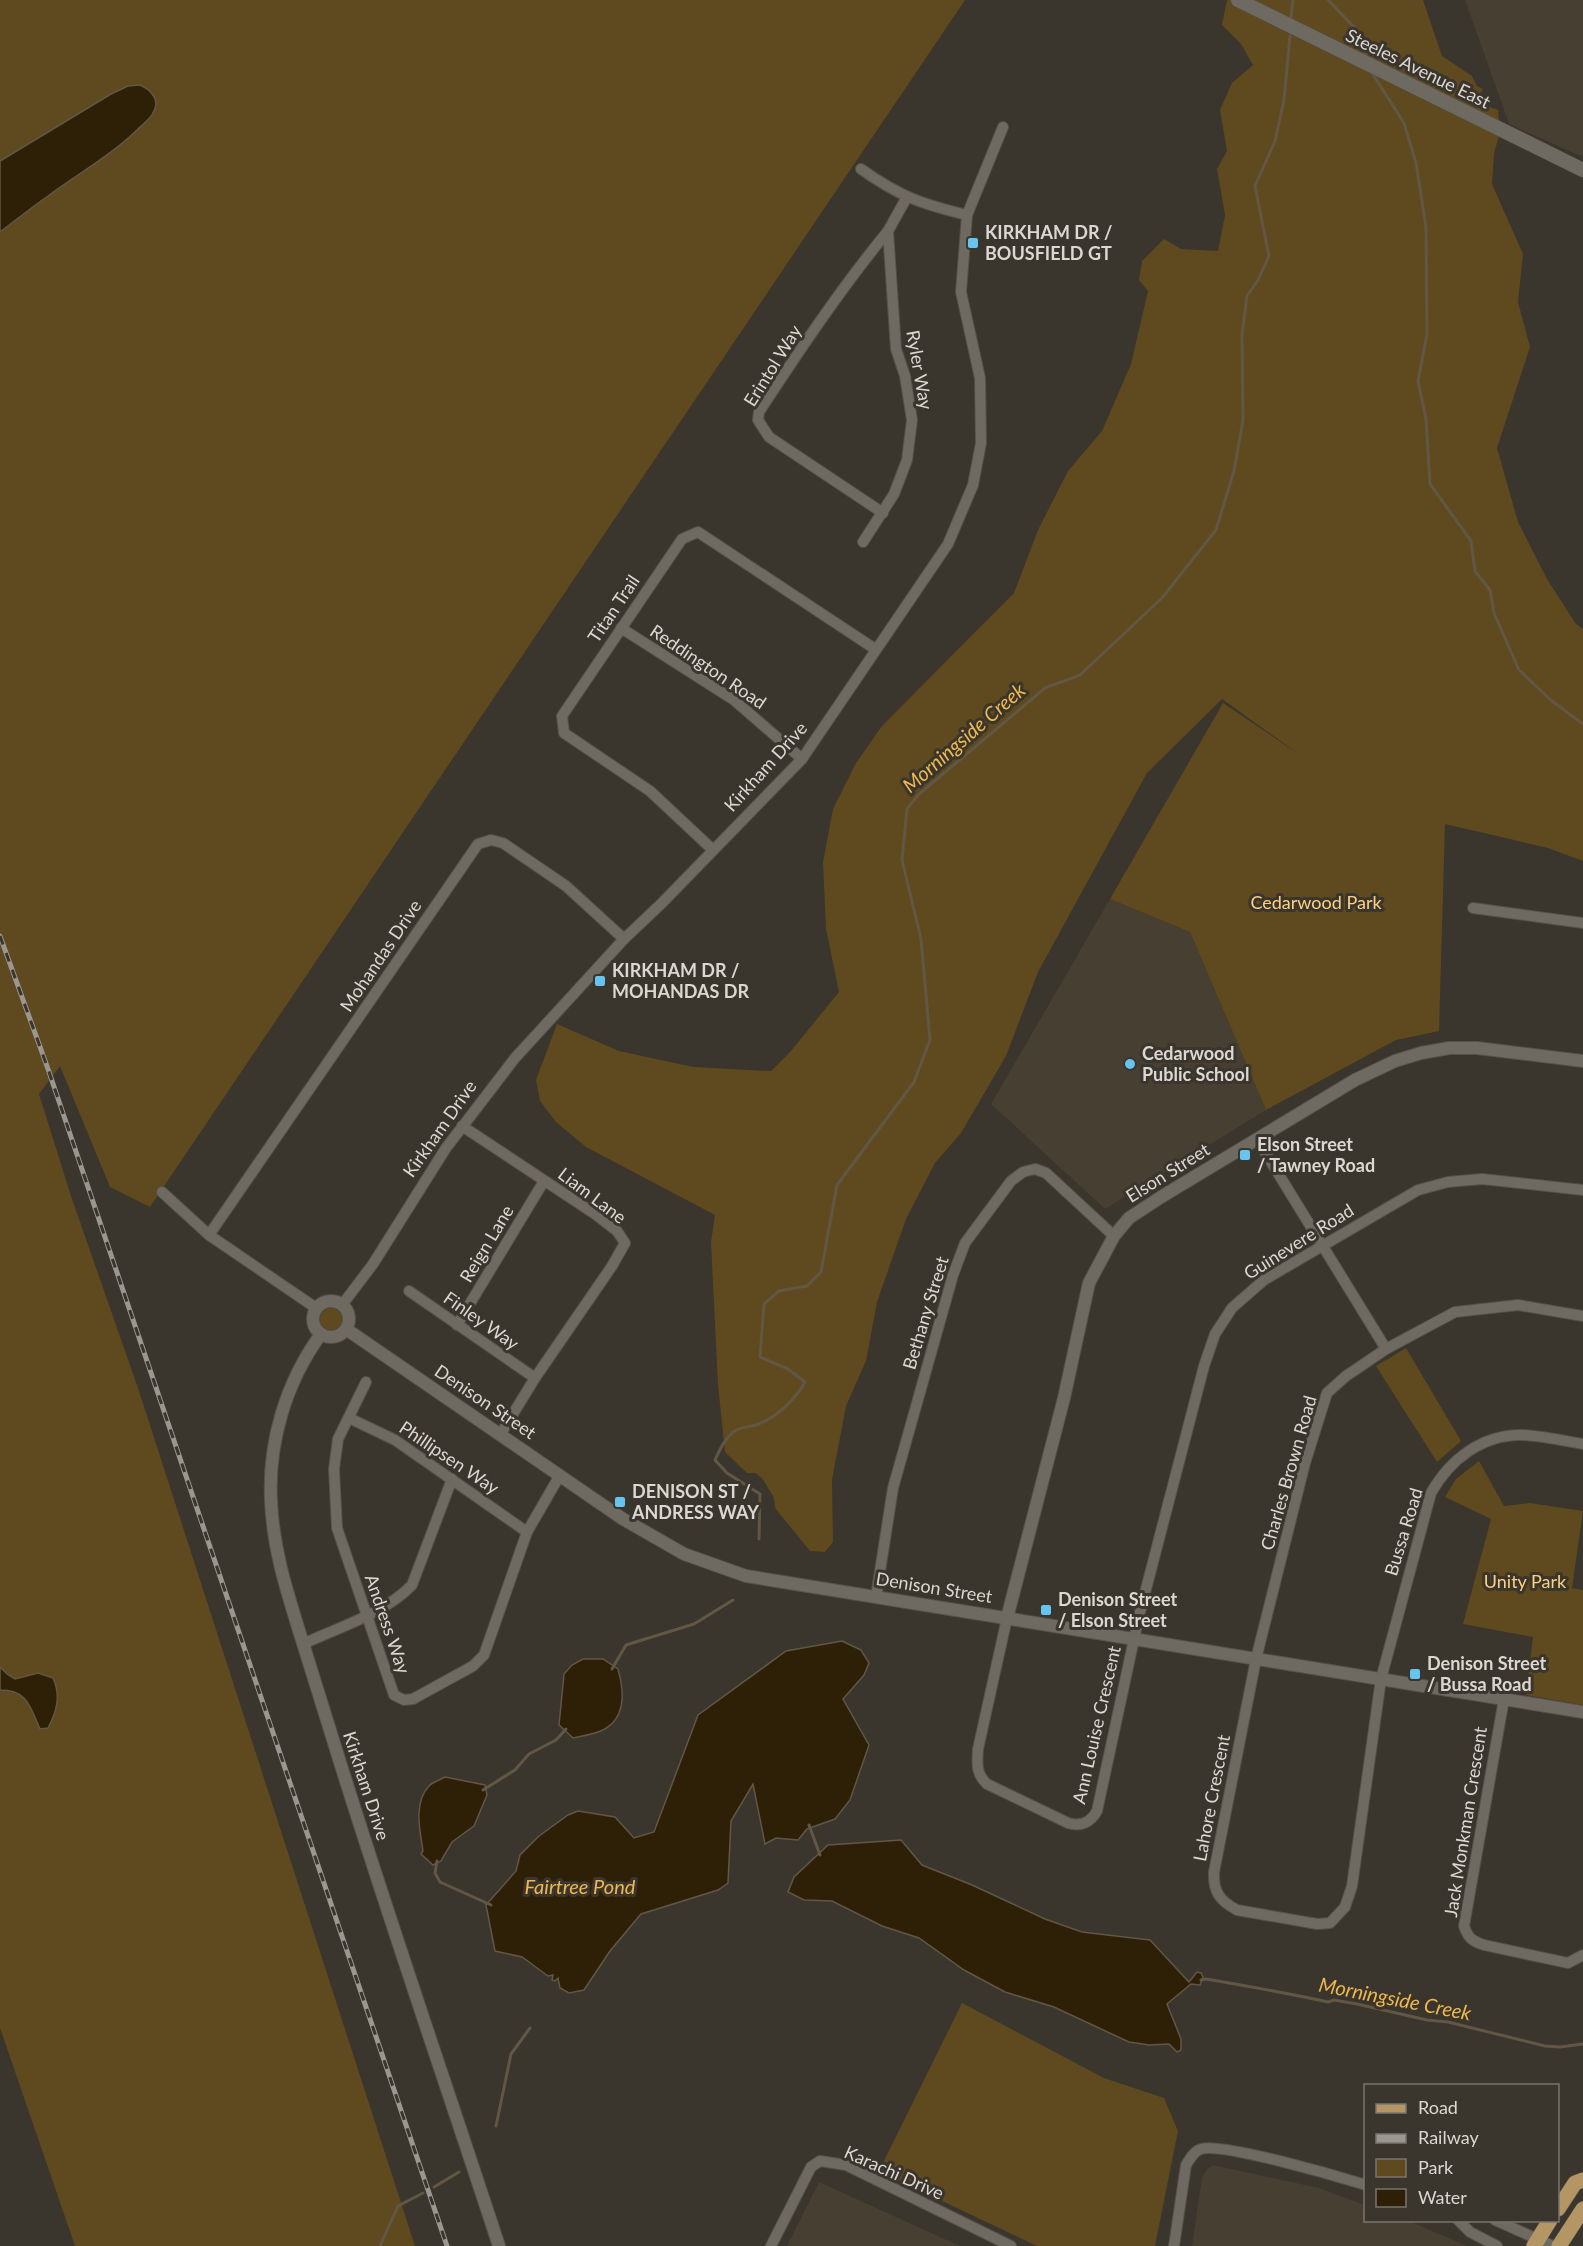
<svg xmlns="http://www.w3.org/2000/svg" width="1583" height="2246" font-family="Lato,sans-serif">
  <rect width="100%" height="100%" fill="#3a352d"/>
  <g fill="#473f31">
    <polygon points="1465,0 1583,0 1583,157 1509,124"/>
    <polygon points="1110,899 1190,932 1266,1110 1105,1209 991,1104"/>
    <polygon points="1213,2165 1319,2188 1365,2205 1366,2220 1409,2221 1467,2246 1192,2246 1202,2177 1208,2168"/>
    <polygon points="819,2182 960,2246 787,2246"/>
  </g>
  <g fill="#5f491f">
    <polygon points="0,0 965,0 150,1207 110,1187 60,1066 39,1094 71,1196 139,1391 415,2246 75,2246 0,2028"/>
    <polygon points="1227,0 1423,0 1442,56 1472,76 1477,86 1483,89 1476,102 1498,110 1500,133 1494,153 1492,184 1523,254 1518,302 1530,347 1497,448 1518,522 1547,579 1576,624 1583,629 1583,861 1548,848 1445,824 1439,1031 1396,1040 1266,1110 1190,932 1110,899 1223,703 1300,755 1222,699 1147,773 1038,972 1006,1056 961,1133 935,1163 906,1219 877,1302 866,1361 846,1406 832,1480 833,1542 825,1552 810,1551 775,1508 774,1498 762,1478 755,1473 747,1473 725,1452 718,1385 711,1242 715,1215 586,1147 556,1122 540,1101 536,1080 557,1024 619,1051 693,1067 771,1071 790,1052 839,992 826,929 823,862 833,809 856,763 882,726 1014,593 1038,530 1068,471 1102,431 1131,364 1148,291 1139,280 1142,261 1164,239 1181,249 1218,251 1225,215 1217,169 1227,151 1220,110 1232,83 1253,65 1241,44 1222,25"/>
    <circle cx="331" cy="1319" r="11"/>
    <polygon points="1406,1348 1461,1441 1437,1462 1376,1366"/>
    <polygon points="1479,1461 1504,1506 1530,1503 1583,1511 1572,1588 1583,1590 1583,1705 1526,1695 1533,1637 1463,1624 1491,1519 1445,1497 1456,1479"/>
    <polygon points="962,2003 1104,2078 1164,2098 1178,2131 1155,2246 1037,2246 879,2171"/>
  </g>
  <g fill="#2d2007" stroke="#615744" stroke-width="1.5">
    <path d="M140 85C151 90 161 100 153 113 150 119 142 125 137 130 110 156 78 174 48 196 32 207 16 220 0 232V161L111 94 128 86Z"/>
    <polygon points="842,1641 861,1650 869,1663 864,1675 843,1699 869,1745 850,1800 835,1819 807,1829 798,1840 776,1838 765,1844 753,1784 731,1821 728,1883 718,1890 641,1914 610,1951 584,1990 569,1993 560,1988 558,1978 555,1981 552,1980 553,1975 548,1976 522,1957 495,1951 486,1905 516,1871 520,1855 539,1836 568,1815 578,1811 615,1817 634,1838 654,1832 698,1715 786,1651"/>
    <path d="M583 1659H603L618 1669C624 1690 627 1716 605 1729 596 1734 582 1736 573 1738L559 1725 564 1674 572 1665Z"/>
    <path d="M0 1667 7 1674 15 1679 38 1673 53 1678C61 1696 57 1711 48 1728L40 1729C30 1707 28 1690 0 1690Z"/>
    <path d="M445 1777 485 1785 487 1795 474 1826 452 1842 441 1861 433 1865 421 1854 423 1851C420 1831 413 1803 429 1786 432 1782 440 1780 445 1777Z"/>
    <polygon points="901,1840 922,1865 972,1885 1045,1919 1082,1932 1150,1940 1189,1982 1197,1972 1201,1973 1203,1977 1200,1985 1191,1984 1167,2004 1181,2039 1181,2050 1177,2052 1169,2044 1149,2045 1129,2042 1054,2007 1005,1992 964,1970 919,1938 882,1926 832,1901 804,1900 788,1892 794,1877 828,1845"/>
  </g>
  <g fill="none" stroke-linecap="round" stroke-linejoin="round">
    <g stroke="#615744" stroke-width="3">
      <polyline points="1328,0 1358,31 1365,54"/>
      <polyline points="1291,17 1293,0"/>
      <polyline points="1372,73 1404,123 1416,163 1426,227 1427,334 1418,381 1426,419 1430,484 1471,541 1475,571 1490,590 1494,613 1519,670 1552,701 1583,724"/>
      <path d="M759 1539 760 1494 727 1473 715 1460C720 1449 724 1440 733 1432 739 1427 748 1427 756 1425 776 1418 795 1400 805 1382L788 1369 760 1357 764 1304 779 1291 807 1286 821 1272 837 1185 914 1082 930 1040 921 939 902 860 907 809 918 795 1045 688 1080 675 1162 598 1216 530 1234 471 1243 420 1242 335 1247 296 1258 280 1269 256 1255 186 1275 141 1284 100 1290 36"/>
      <polyline points="612,1669 626,1645 694,1624 733,1600"/>
      <polyline points="483,1790 515,1770 529,1754 556,1740 566,1729"/>
      <polyline points="809,1825 820,1855"/>
      <polyline points="437,1861 435,1873 440,1882 491,1905"/>
      <path d="M1201 1980 1206 1979C1247 1986 1287 1993 1328 2002L1334 2000 1357 2004 1427 2020 1448 2022 1545 2046 1560 2047 1583 2044"/>
      <polyline points="496,2126 511,2054 530,2028"/>
      <polyline points="434,2187 459,2172"/>
      <polyline points="380,2246 398,2206 423,2193"/>
    </g>
    <g stroke="#55514a" stroke-width="12">
      <g id="minor">
        <path d="M861 169C899 196 921 204 967 215"/>
        <path d="M883 513 769 437 758 420 759 412C799 351 841 288 888 231"/>
        <polyline points="863,542 894,494 907,460 912,420 905,376 896,349 888,231 907,197"/>
        <polyline points="621,628 734,700 802,759"/>
        <polyline points="713,850 650,791 564,733 562,716 682,539 698,532 875,649"/>
        <polyline points="1473,908 1583,923"/>
        <polyline points="462,1126 595,1214 617,1231 625,1243 612,1266 535,1378 500,1435"/>
        <polyline points="1257,1139 1386,1349"/>
        <polyline points="162,1192 209,1235 316,1308"/>
        <polyline points="209,1235 478,844 491,840 503,843 566,886 624,939"/>
        <polyline points="409,1291 535,1378"/>
        <polyline points="342,1305 373,1264 446,1148 515,1058 624,939 662,903 802,759 948,544 973,485 981,443 980,378 961,292 967,215 1003,127"/>
        <path d="M1583 1316 1518 1305 1455 1312 1386 1349 1346 1376 1327 1393 1305 1463 1256 1659 1214 1872C1213 1892 1220 1901 1237 1910L1317 1924 1330 1923 1345 1907 1352 1886 1381 1679 1431 1493C1450 1459 1483 1434 1523 1435 1543 1436 1564 1441 1583 1444"/>
        <polyline points="457,1325 544,1181"/>
        <polyline points="366,1382 338,1439 334,1469 337,1528 394,1695 404,1700 413,1699 473,1666 484,1655 527,1532 560,1475"/>
        <polyline points="349,1418 395,1440 527,1532"/>
        <polyline points="876,1597 893,1488 953,1275 965,1243 1011,1181 1023,1172 1035,1169 1046,1173 1114,1236"/>
        <path d="M1007 1618 978 1749C977 1764 976 1774 987 1784L1068 1823C1081 1827 1091 1822 1097 1811L1139 1616 1204 1366 1215 1334 1232 1308 1264 1280 1418 1190 1448 1182 1482 1179 1583 1190"/>
        <path d="M303 1644C339 1627 384 1614 412 1585L452 1479"/>
        <path d="M1504 1699 1464 1926C1468 1938 1472 1941 1484 1945L1568 1963 1583 1955"/>
        <polyline points="1458,2220 1470,2232 1497,2246"/>
        <polyline points="1495,2220 1553,2246"/>
        <polyline points="771,2246 811,2167 820,2161 846,2165 1011,2246"/>
        <path d="M1174 2246 1186 2165C1190 2159 1194 2151 1201 2149 1221 2142 1340 2177 1366 2185"/>
      </g>
    </g>
    <g stroke="#55514a" stroke-width="14">
      <g id="tertiary">
        <circle cx="331" cy="1319" r="18"/>
        <polyline points="346,1329 623,1519 684,1554 746,1576 1583,1712"/>
        <path d="M321 1334C286 1382 268 1442 271 1501 273 1549 287 1592 301 1637 312 1672 323 1708 334 1743 386 1911 444 2078 499 2246"/>
        <polyline points="1007,1618 1064,1398 1089,1283 1114,1236 1129,1218 1161,1197 1355,1080 1395,1061 1421,1053 1449,1048 1477,1048 1583,1061"/>
      </g>
    </g>
    <g stroke="#55514a" stroke-width="15">
      <polyline id="secondary" points="1238,0 1583,170"/>
    </g>
    <g stroke="#55514a" stroke-width="16">
      <g id="primary">
        <polyline points="1558,2209 1575,2183 1583,2180"/>
        <polyline points="1534,2246 1550,2220"/>
        <polyline points="1559,2246 1583,2209"/>
      </g>
    </g>
    <use href="#minor" stroke="#6f6a61" stroke-width="10"/>
    <use href="#tertiary" stroke="#6f6a61" stroke-width="12"/>
    <use href="#secondary" stroke="#6f6a61" stroke-width="14"/>
    <use href="#primary" stroke="#b39663" stroke-width="15"/>
    <g stroke="#9a9790" stroke-width="5">
      <polyline id="rail" points="0,936 48,1069 447,2246"/>
    </g>
    <use href="#rail" stroke="#3a352d" stroke-width="3" stroke-dasharray="9" stroke-linecap="butt"/>
  </g>
  <g fill="#67c4f0" stroke="#3a352d" stroke-width="2">
    <rect x="967" y="237" width="12" height="12" rx="3"/>
    <rect x="594" y="975" width="12" height="12" rx="3"/>
    <circle cx="1130" cy="1064" r="6"/>
    <rect x="1239" y="1149" width="12" height="12" rx="3"/>
    <rect x="614" y="1496" width="12" height="12" rx="3"/>
    <rect x="1040" y="1604" width="12" height="12" rx="3"/>
    <rect x="1409" y="1668" width="12" height="12" rx="3"/>
  </g>
  <g text-anchor="middle" stroke-width="6" stroke-linejoin="round" paint-order="stroke">
    <g font-size="18" fill="#dbd8d3" stroke="#3a352d">
      <text transform="translate(1418 69) rotate(26)" y="6">Steeles Avenue East</text>
      <text transform="translate(773 366) rotate(-58)" y="6">Erintol Way</text>
      <text transform="translate(919 370) rotate(80)" y="6">Ryler Way</text>
      <text transform="translate(614 609) rotate(-56)" y="6">Titan Trail</text>
      <text transform="translate(708 667) rotate(34)" y="6">Reddington Road</text>
      <text transform="translate(766 767) rotate(-48)" y="6">Kirkham Drive</text>
      <text transform="translate(381 956) rotate(-56)" y="6">Mohandas Drive</text>
      <text transform="translate(440 1129) rotate(-55)" y="6">Kirkham Drive</text>
      <text transform="translate(1168 1173) rotate(-32)" y="6">Elson Street</text>
      <text transform="translate(592 1196) rotate(37)" y="6">Liam Lane</text>
      <text transform="translate(1299 1242) rotate(-32)" y="6">Guinevere Road</text>
      <text transform="translate(487 1244) rotate(-59)" y="6">Reign Lane</text>
      <text transform="translate(926 1313) rotate(-73)" y="6">Bethany Street</text>
      <text transform="translate(481 1321) rotate(35)" y="6">Finley Way</text>
      <text transform="translate(485 1402) rotate(34)" y="6">Denison Street</text>
      <text transform="translate(449 1458) rotate(34)" y="6">Phillipsen Way</text>
      <text transform="translate(1289 1473) rotate(-74)" y="6">Charles Brown Road</text>
      <text transform="translate(1404 1532) rotate(-73)" y="6">Bussa Road</text>
      <text transform="translate(934 1588) rotate(9)" y="6">Denison Street</text>
      <text transform="translate(387 1624) rotate(71)" y="6">Andress Way</text>
      <text transform="translate(1097 1725) rotate(-77)" y="6">Ann Louise Crescent</text>
      <text transform="translate(366 1786) rotate(72)" y="6">Kirkham Drive</text>
      <text transform="translate(1212 1798) rotate(-79)" y="6">Lahore Crescent</text>
      <text transform="translate(1466 1822) rotate(-81)" y="6">Jack Monkman Crescent</text>
      <text transform="translate(894 2173) rotate(24)" y="6">Karachi Drive</text>
    </g>
    <g font-size="18" font-weight="bold" fill="#dbd8d3" stroke="#3a352d" text-anchor="start">
      <text x="985" y="239">KIRKHAM DR /<tspan x="985" dy="21">BOUSFIELD GT</tspan></text>
      <text x="612" y="977">KIRKHAM DR /<tspan x="612" dy="21">MOHANDAS DR</tspan></text>
      <text x="1142" y="1060">Cedarwood<tspan x="1142" dy="21">Public School</tspan></text>
      <text x="1257" y="1151">Elson Street<tspan x="1257" dy="21">/ Tawney Road</tspan></text>
      <text x="632" y="1498">DENISON ST /<tspan x="632" dy="21">ANDRESS WAY</tspan></text>
      <text x="1058" y="1606">Denison Street<tspan x="1058" dy="21">/ Elson Street</tspan></text>
      <text x="1427" y="1670">Denison Street<tspan x="1427" dy="21">/ Bussa Road</tspan></text>
    </g>
    <g font-size="18" fill="#fed181" stroke="#3a352d">
      <text x="1316" y="909">Cedarwood Park</text>
      <text x="1525" y="1588">Unity Park</text>
    </g>
    <g font-size="20" font-style="italic" fill="#f0b84d" stroke="#3a352d">
      <text transform="translate(964 738) rotate(-41)" y="7">Morningside Creek</text>
      <text x="580" y="1894">Fairtree Pond</text>
      <text transform="translate(1395 1999) rotate(11)" y="7">Morningside Creek</text>
    </g>
  </g>
  <rect x="1364" y="2084" width="195" height="138" fill="#3a352d" stroke="#7a766f" stroke-width="1.5"/>
  <rect x="1376" y="2104" width="30" height="9" fill="#b39663" stroke="#7a766f" stroke-width="1.5"/>
  <text x="1418" y="2114" font-size="18" fill="#dbd8d3">Road</text>
  <rect x="1376" y="2134" width="30" height="9" fill="#9a9790" stroke="#7a766f" stroke-width="1.5"/>
  <text x="1418" y="2144" font-size="18" fill="#dbd8d3">Railway</text>
  <rect x="1376" y="2159" width="30" height="18" fill="#5f491f" stroke="#7a766f" stroke-width="1.5"/>
  <text x="1418" y="2174" font-size="18" fill="#dbd8d3">Park</text>
  <rect x="1376" y="2189" width="30" height="18" fill="#2d2007" stroke="#7a766f" stroke-width="1.5"/>
  <text x="1418" y="2204" font-size="18" fill="#dbd8d3">Water</text>
</svg>
